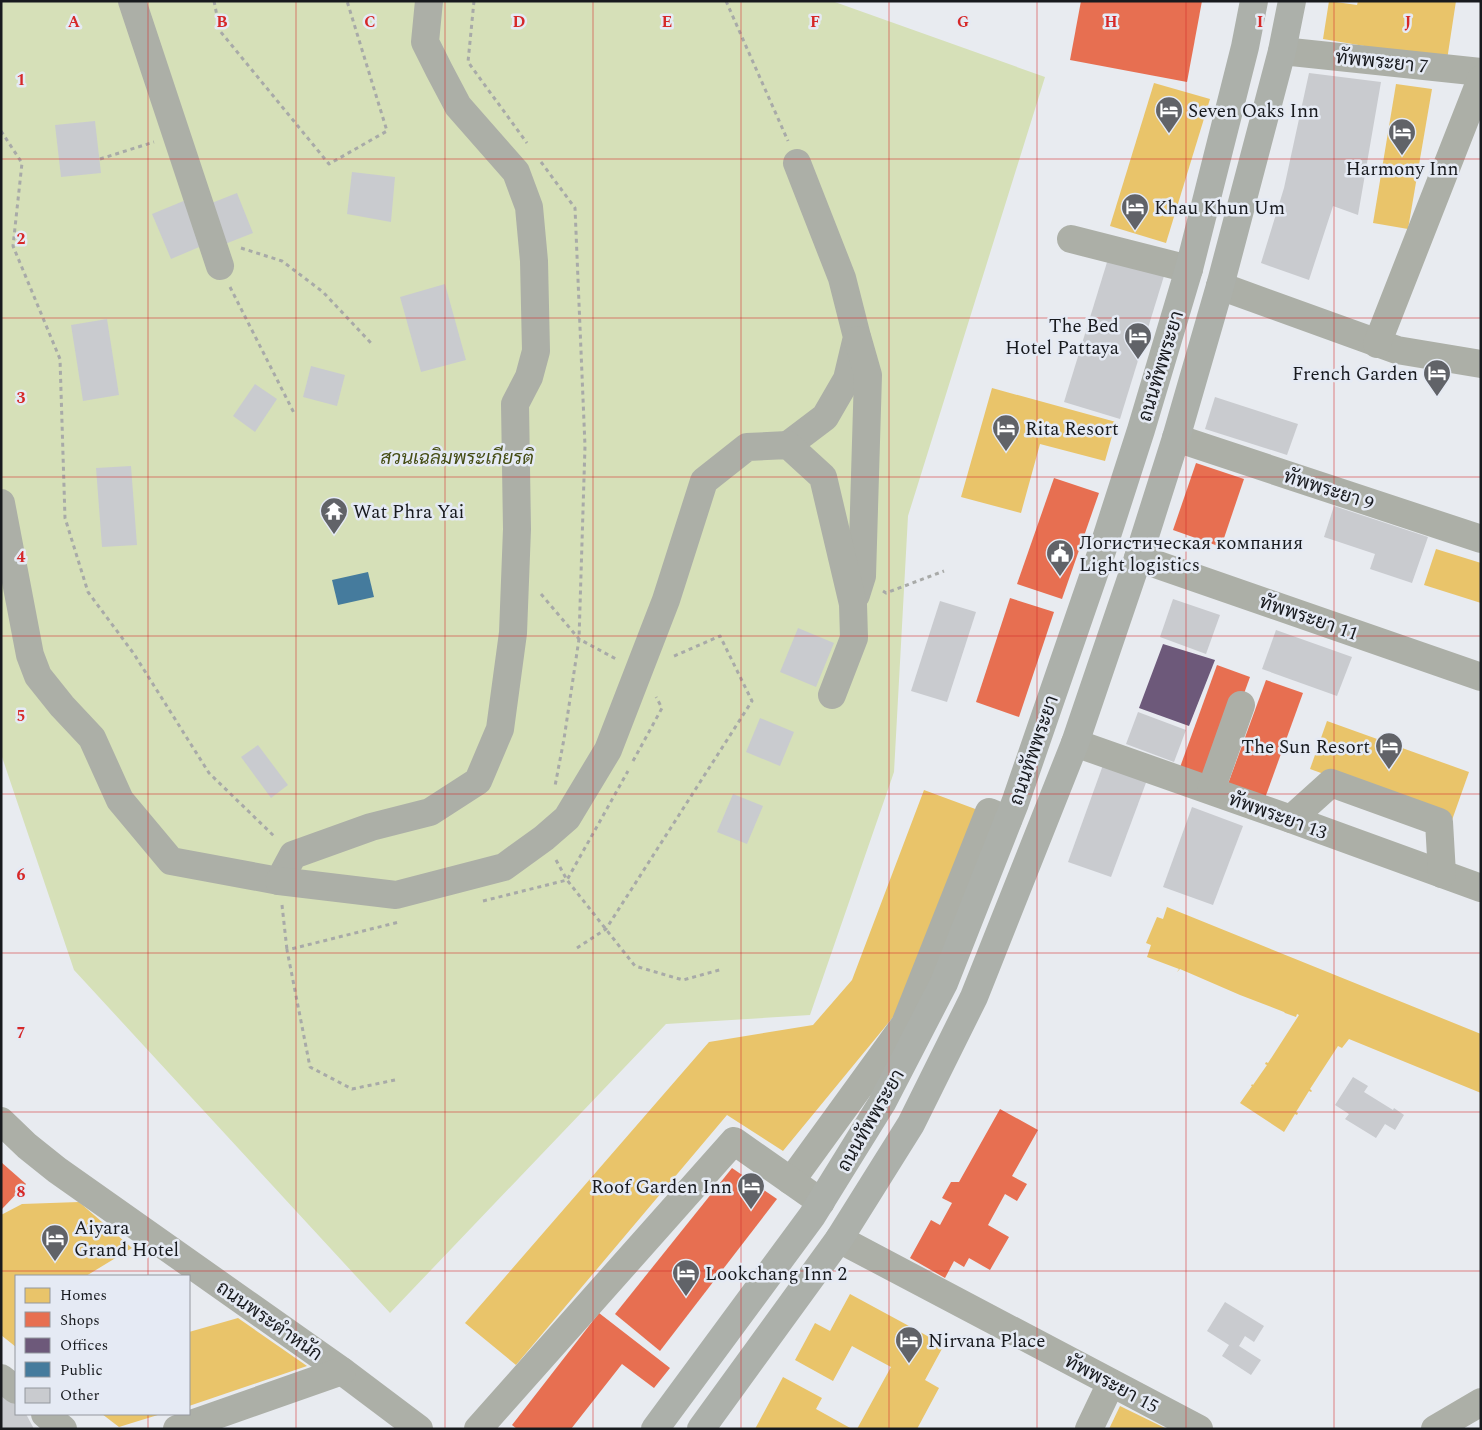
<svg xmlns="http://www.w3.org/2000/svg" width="1482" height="1430" font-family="Spectral,Sarabun,serif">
  <rect width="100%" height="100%" fill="#e8ebf0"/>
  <polygon fill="#d6e0b8" points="1,1 832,1 1045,77 908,516 894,772 810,1015 666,1024 390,1313 74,970 1,754"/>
  <g fill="#e9c46a">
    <polygon points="1329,1 1357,5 1358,1 1456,1 1447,60 1323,39"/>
    <polygon points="1154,83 1210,99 1166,243 1110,226"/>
    <polygon points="1396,84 1432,89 1408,229 1373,223"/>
    <polygon points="992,388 1116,422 1105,461 1040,444 1021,513 961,497"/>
    <polygon points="1436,549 1481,563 1481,603 1424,585"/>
    <polygon points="1327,721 1469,772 1452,820 1310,769"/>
    <polygon points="924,790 978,810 903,1005 783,1151 727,1115 516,1365 465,1323 709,1042 813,1025 852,980"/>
    <polygon points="1167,907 1481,1034 1481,1093 1349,1039 1342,1048 1338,1046 1310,1089 1312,1091 1311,1092 1309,1091 1296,1112 1298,1113 1297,1115 1295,1114 1284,1132 1240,1103 1252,1086 1251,1086 1252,1084 1253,1085 1267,1065 1265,1064 1266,1062 1268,1063 1299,1015 1297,1014 1296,1017 1285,1013 1284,1012 1240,995 1180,969 1177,972 1179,969 1147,957 1151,945 1146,943 1157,917 1163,919"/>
    <polygon points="79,1202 132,1248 86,1276 16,1276 16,1347 1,1335 1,1215 22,1204"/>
    <polygon points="850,1294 944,1345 925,1380 939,1388 917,1429 857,1429 891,1367 852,1346 833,1381 795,1360 815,1323 830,1331"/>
    <polygon points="238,1318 307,1366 189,1406 189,1332"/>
    <polygon points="783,1377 822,1398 816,1409 852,1429 755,1429"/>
    <polygon points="1120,1406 1167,1429 1109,1429"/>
    <polygon points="102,1414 161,1414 119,1427"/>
  </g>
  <g fill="#e76f51">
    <polygon points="1081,1 1202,1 1187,82 1070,60"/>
    <polygon points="1196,463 1244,479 1221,547 1173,530"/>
    <polygon points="1054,478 1099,493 1062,599 1017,584"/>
    <polygon points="1010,598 1054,612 1019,717 976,702"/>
    <polygon points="1217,665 1250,677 1212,782 1179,770"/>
    <polygon points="1266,680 1303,693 1265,798 1228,784"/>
    <polygon points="1000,1109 1038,1130 1012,1176 1027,1184 1017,1201 1005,1194 988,1225 1009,1237 990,1270 969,1258 964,1267 954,1261 945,1278 910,1258 931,1220 940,1225 952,1203 942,1198 951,1182 959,1182"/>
    <polygon points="1,1162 26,1184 1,1210"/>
    <polygon points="732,1168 777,1199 660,1351 615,1314"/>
    <polygon points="599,1313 670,1368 654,1388 622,1364 571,1429 517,1429 512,1425"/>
  </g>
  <polygon fill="#6d597a" points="1163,644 1215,660 1189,726 1139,708"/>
  <polygon fill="#457b9d" points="368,572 374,597 338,605 332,580"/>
  <g fill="#c9cbcf">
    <polygon points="1309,73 1381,82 1358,215 1333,206 1309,280 1261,263 1284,188"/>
    <polygon points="95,121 101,173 61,177 55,125"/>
    <polygon points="352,172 395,177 391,222 347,214"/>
    <polygon points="237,193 253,233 220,246 204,206"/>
    <polygon points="186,200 204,245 171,259 152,214"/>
    <polygon points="1108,259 1164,276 1120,419 1064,402"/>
    <polygon points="445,284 466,360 421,372 400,297"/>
    <polygon points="107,319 119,395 83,401 71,325"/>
    <polygon points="311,366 345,375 337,406 303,397"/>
    <polygon points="255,384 277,399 255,432 233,416"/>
    <polygon points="1215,397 1298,424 1287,455 1205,429"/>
    <polygon points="131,466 137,545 102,547 96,468"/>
    <polygon points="1334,506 1428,537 1412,583 1370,569 1375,554 1324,537"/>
    <polygon points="1173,599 1220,615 1206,654 1160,637"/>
    <polygon points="940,601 976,612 947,702 911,691"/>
    <polygon points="798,628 834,643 816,687 780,672"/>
    <polygon points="1276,630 1352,657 1337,696 1262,669"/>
    <polygon points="1138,712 1186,730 1174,762 1126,744"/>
    <polygon points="760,718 794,732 780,766 746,752"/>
    <polygon points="258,745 288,785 271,798 241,757"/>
    <polygon points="1103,765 1147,780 1111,877 1068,862"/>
    <polygon points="733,794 763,806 747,844 717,832"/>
    <polygon points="1192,807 1243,826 1213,905 1163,887"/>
    <polygon points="1353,1077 1368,1086 1364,1092 1393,1110 1394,1108 1404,1115 1395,1130 1385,1124 1376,1138 1345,1119 1349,1114 1335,1105"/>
    <polygon points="1225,1302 1264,1326 1254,1342 1245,1336 1239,1346 1261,1360 1251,1375 1222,1356 1229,1345 1207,1331"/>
    <polygon points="14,1392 16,1397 16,1414 26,1414 34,1429 1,1429 1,1396"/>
  </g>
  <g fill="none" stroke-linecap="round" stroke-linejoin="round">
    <g stroke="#a8aaa8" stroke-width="3" stroke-dasharray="4 4" stroke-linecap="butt">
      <polyline points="214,1 220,31 329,164 387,131 347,1"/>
      <polyline points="474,1 468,62 527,143"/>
      <polyline points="726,1 788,141"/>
      <polyline points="1,131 22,163 13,246 60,359 65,518 88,592 134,654 209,773 276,838"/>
      <polyline points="100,159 154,142"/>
      <polyline points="541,162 575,208 585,446 579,639 564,739 555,786"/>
      <polyline points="241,248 282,261 323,292 371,343"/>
      <polyline points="230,287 294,413"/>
      <polyline points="883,591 886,593 944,571"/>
      <polyline points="541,594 579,639 616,659"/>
      <polyline points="633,761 662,708 656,697"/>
      <polyline points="556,860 567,880 635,966 683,980 723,969"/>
      <polyline points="483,901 567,880 628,771"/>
      <polyline points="282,905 287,950"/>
      <polyline points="577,948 606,929 752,701 720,636 672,657"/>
      <polyline points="395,1080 352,1089 310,1067 287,950 399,922"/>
    </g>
    <g stroke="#acafa7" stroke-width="28">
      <polyline points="132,1 220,266"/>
      <polyline points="1282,51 1481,72"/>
      <polyline points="1071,239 1189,269"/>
      <polyline points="1220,286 1397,350 1481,364"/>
      <polyline points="1377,344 1481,79"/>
      <polyline points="1176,438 1481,539"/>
      <polyline points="788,445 825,417 847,379 857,337 842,278 797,163"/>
      <polyline points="1,503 30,655 38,676 62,706 92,738 120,800 171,861 279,881 293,855 371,827 430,812 478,781 500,729 513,633 517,529 515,404 529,377 536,351 534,261 529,207 516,172 458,106 439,70 425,42 429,1"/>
      <polyline points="1138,558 1481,677"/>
      <polyline points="856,595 862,576 868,375 858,340"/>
      <polyline points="1075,743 1291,819 1481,888"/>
      <polyline points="1211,790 1241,705"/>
      <polyline points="1291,819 1331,783 1439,822 1442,874"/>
      <polyline points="279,881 396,895 504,867 544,838 567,818 608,750 666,600 704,481 747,447 788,445 823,477 853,604 854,638 832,695"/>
      <polyline points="1,1121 27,1146 57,1170 342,1371 419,1429"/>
      <polyline points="791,1181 905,1024 989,812 1008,820"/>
      <polyline points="839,1239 1199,1429"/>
      <polyline points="1,1378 16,1390"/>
      <polyline points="45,1414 63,1429"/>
      <polyline points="177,1429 342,1371"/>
      <polyline points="478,1429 734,1141 821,1202"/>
      <polyline points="1089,1429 1111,1383"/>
      <polyline points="1435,1429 1481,1402"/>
    </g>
    <g stroke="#acb0aa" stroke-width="28">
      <polyline points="655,1429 812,1216 882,1103 944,983 1015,803 1103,548 1141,430 1189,269 1245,47 1254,1"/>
      <polyline points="701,1429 839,1239 911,1124 974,997 1075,743 1138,558 1176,438 1220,286 1282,51 1292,1"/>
    </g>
  </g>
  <path fill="none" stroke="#d62828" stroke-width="1" stroke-opacity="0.55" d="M148 1V1276M296 1V1429M445 1V1429M593 1V1429M741 1V1429M889 1V1429M1037 1V1429M1186 1V1429M1334 1V1429M1 159H1481M1 318H1481M1 477H1481M1 636H1481M1 794H1481M1 953H1481M1 1112H1481M1 1271H1481M148 1414V1429"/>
  <defs>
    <g id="hotel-pin" transform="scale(1.4375)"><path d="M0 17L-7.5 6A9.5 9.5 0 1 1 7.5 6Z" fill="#616368" stroke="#e5eaf4"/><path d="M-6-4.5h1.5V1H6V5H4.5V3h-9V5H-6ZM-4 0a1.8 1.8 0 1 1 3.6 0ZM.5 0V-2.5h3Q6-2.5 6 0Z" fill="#fff"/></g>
    <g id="temple-pin" transform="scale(1.4375)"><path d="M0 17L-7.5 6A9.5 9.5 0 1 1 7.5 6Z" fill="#616368" stroke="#e5eaf4"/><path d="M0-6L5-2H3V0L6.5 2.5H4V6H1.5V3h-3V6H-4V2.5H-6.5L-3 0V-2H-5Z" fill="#fff"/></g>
    <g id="civic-pin" transform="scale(1.4375)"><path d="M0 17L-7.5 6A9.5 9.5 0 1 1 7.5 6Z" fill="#616368" stroke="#e5eaf4"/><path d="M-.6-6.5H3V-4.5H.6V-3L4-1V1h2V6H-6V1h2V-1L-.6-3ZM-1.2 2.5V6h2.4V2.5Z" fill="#fff"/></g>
  </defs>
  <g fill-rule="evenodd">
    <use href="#hotel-pin" x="1169" y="110"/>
    <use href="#hotel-pin" x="1402" y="132"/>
    <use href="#hotel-pin" x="1135" y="207"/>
    <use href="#hotel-pin" x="1138" y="336"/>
    <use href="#hotel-pin" x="1437" y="373"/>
    <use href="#hotel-pin" x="1006" y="428"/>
    <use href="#temple-pin" x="334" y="511"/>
    <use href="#civic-pin" x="1060" y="553"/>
    <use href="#hotel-pin" x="1389" y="746"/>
    <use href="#hotel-pin" x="751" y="1186"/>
    <use href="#hotel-pin" x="55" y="1238"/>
    <use href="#hotel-pin" x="686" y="1273"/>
    <use href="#hotel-pin" x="909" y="1340"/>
  </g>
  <g text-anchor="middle" stroke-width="5" stroke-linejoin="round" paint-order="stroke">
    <g font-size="19" fill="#181a1e" stroke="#e5eaf4">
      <text transform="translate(1382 61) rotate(6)" y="7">ทัพพระยา 7</text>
      <text transform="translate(1160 366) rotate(-73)" y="7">ถนนทัพพระยา</text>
      <text transform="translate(1329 489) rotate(18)" y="7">ทัพพระยา 9</text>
      <text transform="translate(1309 617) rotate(19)" y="7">ทัพพระยา 11</text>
      <text transform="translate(1033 750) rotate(-71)" y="7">ถนนทัพพระยา</text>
      <text transform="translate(1278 815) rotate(20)" y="7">ทัพพระยา 13</text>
      <text transform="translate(870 1120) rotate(-60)" y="7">ถนนทัพพระยา</text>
      <text transform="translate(270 1320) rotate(35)" y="7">ถนนพระตำหนัก</text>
      <text transform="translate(1112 1383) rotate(28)" y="7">ทัพพระยา 15</text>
    </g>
    <g font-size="19" fill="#181a1e" stroke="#e5eaf4" text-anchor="start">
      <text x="1188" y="117">Seven Oaks Inn</text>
      <text x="1402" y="175" text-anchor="middle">Harmony Inn</text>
      <text x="1154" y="214">Khau Khun Um</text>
      <text x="1119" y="332" text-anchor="end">The Bed<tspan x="1119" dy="22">Hotel Pattaya</tspan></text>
      <text x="1418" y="380" text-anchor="end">French Garden</text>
      <text x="1025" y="435">Rita Resort</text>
      <text x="353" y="518">Wat Phra Yai</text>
      <text x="1079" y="549">Логистическая компания<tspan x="1079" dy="22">Light logistics</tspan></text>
      <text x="1370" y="753" text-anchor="end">The Sun Resort</text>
      <text x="732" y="1193" text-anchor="end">Roof Garden Inn</text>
      <text x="74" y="1234">Aiyara<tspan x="74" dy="22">Grand Hotel</tspan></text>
      <text x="705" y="1280">Lookchang Inn 2</text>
      <text x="928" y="1347">Nirvana Place</text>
    </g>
    <g font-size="19" font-style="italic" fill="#464e15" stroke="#e5eaf4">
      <text x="457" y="464">สวนเฉลิมพระเกียรติ</text>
    </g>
  </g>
  <g font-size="16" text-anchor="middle" font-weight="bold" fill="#d62828" stroke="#e5eaf4" stroke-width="5" stroke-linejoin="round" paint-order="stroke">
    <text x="74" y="27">A</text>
    <text x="222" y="27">B</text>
    <text x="370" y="27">C</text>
    <text x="519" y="27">D</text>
    <text x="667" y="27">E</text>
    <text x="815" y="27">F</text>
    <text x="963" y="27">G</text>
    <text x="1111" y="27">H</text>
    <text x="1260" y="27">I</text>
    <text x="1408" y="27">J</text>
    <text x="21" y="85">1</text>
    <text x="21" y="244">2</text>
    <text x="21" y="403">3</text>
    <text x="21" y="562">4</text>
    <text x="21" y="721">5</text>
    <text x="21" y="880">6</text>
    <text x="21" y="1038">7</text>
    <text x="21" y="1197">8</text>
  </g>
  <rect width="1482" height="1430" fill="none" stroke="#181a1e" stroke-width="5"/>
  <rect x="15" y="1275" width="175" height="140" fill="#e5eaf4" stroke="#93979e"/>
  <rect x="25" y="1288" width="25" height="15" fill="#e9c46a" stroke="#93979e"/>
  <text x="60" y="1300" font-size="15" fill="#181a1e">Homes</text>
  <rect x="25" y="1312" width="25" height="15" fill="#e76f51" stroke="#93979e"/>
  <text x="60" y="1325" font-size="15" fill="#181a1e">Shops</text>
  <rect x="25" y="1338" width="25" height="15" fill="#6d597a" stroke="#93979e"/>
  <text x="60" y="1350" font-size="15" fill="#181a1e">Offices</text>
  <rect x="25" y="1362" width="25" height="15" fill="#457b9d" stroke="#93979e"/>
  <text x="60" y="1375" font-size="15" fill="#181a1e">Public</text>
  <rect x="25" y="1388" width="25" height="15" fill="#c9cbcf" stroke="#93979e"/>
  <text x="60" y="1400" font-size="15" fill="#181a1e">Other</text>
</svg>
